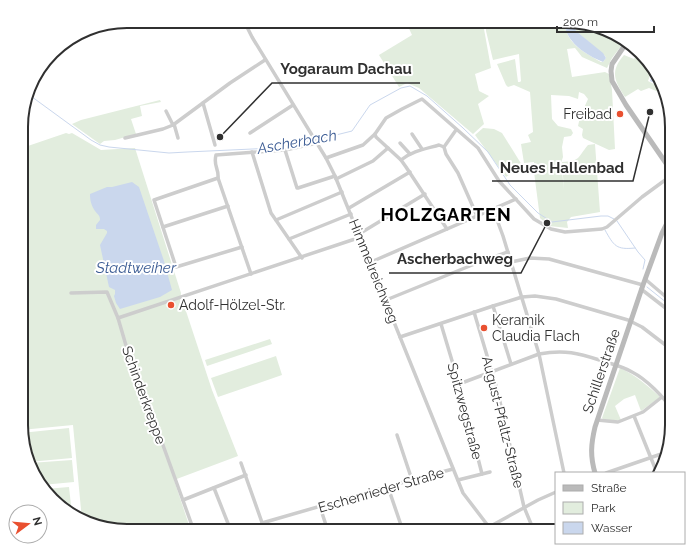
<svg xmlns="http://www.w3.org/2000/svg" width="693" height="552" font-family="Raleway,sans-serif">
  <rect width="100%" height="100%" fill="#fff"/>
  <g fill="#e2edde">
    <polygon points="408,21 484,21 484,29 491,68 475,74 479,91 489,96 478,104 484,124 473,134 419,88 407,83 399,87 379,55 412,35 406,22"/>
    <path d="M486 21H564C566 44 584 52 601 62H603L606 58 605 56 576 31 573 21 606 29 610 36 615 37 617 36 625 41 612 58 607 68 582 57 575 48 567 49 572 77 605 72 609 74 612 90 615 149 609 150 583 138 582 135 583 129 578 126 580 117 588 99 584 94 579 92 578 99 569 96 551 95 552 119 558 126 571 129 573 133 571 136 564 137 562 147 563 157 559 169 562 171 564 190 562 162C581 161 577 158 588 145L595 144 600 212 571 217 567 222 568 228 549 226 540 218 534 172V162L524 163 521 144 531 142 528 135 533 132C532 118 531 105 530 92L514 85 508 87 506 85 497 64 515 59 518 82H520L521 81 519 54 493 60 486 31Z"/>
    <path d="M638 51 652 70 648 81 663 89 661 93 649 88 641 91 638 89 625 97C614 80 610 71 624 55L634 59Z"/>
    <polygon points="160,100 161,102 140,106 142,116 131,119 136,134 115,140 104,141 100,144 72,124 81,120"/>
    <polygon points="483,128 494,129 502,133 522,165 506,177 475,135"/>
    <polygon points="66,133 69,134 72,133 101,150 135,148 181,293 180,302 183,302 212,390 238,456 174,480 191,531 120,531 87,523 82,520 73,425 21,430 22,148"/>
    <polygon points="270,339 272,344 207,366 205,360"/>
    <polygon points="276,356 282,375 218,397 211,378"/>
    <path d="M620 368C635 375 647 385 659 396V398L641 411 635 395 624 399 615 406 621 420 615 421 603 419 602 418Z"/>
    <polygon points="69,428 72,458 29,462 21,433"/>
    <polygon points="72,460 74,482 42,485 32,472 30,463"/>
    <polygon points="69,487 72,514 57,504 45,489"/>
  </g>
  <g fill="#cad7ed">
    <path d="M564 21H573L576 31 603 53 606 58 603 62C586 55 565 42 564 21Z"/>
    <polygon points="653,72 664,86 664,87 650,81"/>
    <path d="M132 182 139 187 164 261 172 290 160 297 120 309 116 303 114 296 115 294V290L109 287 100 245 107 233V231L104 229H96V225L100 220C100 215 98 215 95 211 91 205 90 200 90 194L107 187H112Z"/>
  </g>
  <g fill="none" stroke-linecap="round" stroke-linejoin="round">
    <g stroke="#cad7ed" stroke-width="1">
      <polyline points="28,94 91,140 100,145 109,147 169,153 187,152 274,148 313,140"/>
      <polyline points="316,140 352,131 370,105 401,88 410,86 427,96 463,128 488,152 510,185 538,213 552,222 601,216 608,216 614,219"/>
      <polyline points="617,221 638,252 645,260 643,269"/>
      <path d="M605 230C614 246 616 250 635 248"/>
      <polyline points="647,287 672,307"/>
    </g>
    <g stroke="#cdcdcd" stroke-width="3.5">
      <polyline points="244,21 252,37 326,158 335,176 463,493 489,527 538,500 556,492"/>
      <polyline points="203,103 215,145"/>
      <polyline points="166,111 173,125"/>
      <polyline points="174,124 178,138"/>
      <polyline points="456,130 444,147 446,154 458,173 477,216"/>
      <polyline points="250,133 293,105"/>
      <polyline points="375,134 376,137 401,160 406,167 447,229"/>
      <polyline points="412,134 422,149"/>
      <polyline points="125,138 163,129 173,125 230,83 265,60"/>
      <polyline points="400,143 410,154"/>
      <polyline points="285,150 297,188 298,188 335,176"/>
      <polyline points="252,152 271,213 302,258"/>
      <polyline points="326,158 363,145 375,134 386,118 402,109 422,99 478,148 499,181 534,219 551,229 565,232 602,229 607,227 642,197 672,175"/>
      <path d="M401 160C412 151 425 149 439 145L444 147"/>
      <polyline points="218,178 154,200 176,267 242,247"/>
      <polyline points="336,179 373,161 388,148"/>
      <polyline points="349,208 410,172"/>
      <polyline points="493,209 503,236 539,354 564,473"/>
      <polyline points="276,220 342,192"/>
      <polyline points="163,227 228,206"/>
      <polyline points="359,234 425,194"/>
      <polyline points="289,239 351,214"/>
      <polyline points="371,262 516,199"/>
      <polyline points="511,262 530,258 549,259 643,285"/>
      <path d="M251 274 218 178C219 168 213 166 216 155L285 150 317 143"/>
      <polyline points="645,279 672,302"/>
      <polyline points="641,289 672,313"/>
      <polyline points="71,293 107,292 118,318 132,366 155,423 194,531"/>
      <polyline points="386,300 482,261 508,252"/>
      <polyline points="493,306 511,364"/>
      <polyline points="474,312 497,389 524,507 534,531"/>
      <polyline points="118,318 361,237"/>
      <polyline points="441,324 459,384 482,474 458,480"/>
      <polyline points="400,337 493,306 522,297 535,296 556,299 628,320 642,327 672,350"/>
      <path d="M459 384 539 354C567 349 580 354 606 362 615 365 624 367 632 372 646 379 664 397 672 410"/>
      <polyline points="634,416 657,473"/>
      <polyline points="597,420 618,422 643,412 662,397"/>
      <polyline points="397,435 412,480"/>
      <polyline points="241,463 265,531"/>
      <polyline points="606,473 667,452"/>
      <polyline points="482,474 490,472"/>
      <polyline points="388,487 403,531"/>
      <polyline points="214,488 231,531"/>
      <polyline points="183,500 246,475"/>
      <polyline points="320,507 328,531"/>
      <polyline points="262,523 404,482 453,469"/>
    </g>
    <g stroke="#bababa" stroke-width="5">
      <polyline points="627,42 612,64 611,71 612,81 626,105 672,172"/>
      <path d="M595 473C590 456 591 444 595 427L643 285 662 233 672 213"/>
      <polyline points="480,531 489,527 493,531"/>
    </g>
  </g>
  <g fill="#e95030" stroke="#fff" stroke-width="1.5">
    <circle cx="620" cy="114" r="4"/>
    <circle cx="171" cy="305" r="4"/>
    <circle cx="484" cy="328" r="4"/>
  </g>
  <g text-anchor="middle" stroke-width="4" stroke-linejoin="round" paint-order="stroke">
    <g font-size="14" fill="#303030" stroke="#fff" text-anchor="start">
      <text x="612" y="119" text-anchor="end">Freibad</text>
      <text x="179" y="310">Adolf-Hölzel-Str.</text>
      <text x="492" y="325">Keramik<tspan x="492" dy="16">Claudia Flach</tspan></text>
    </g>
    <g font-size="14" fill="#303030" stroke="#fff">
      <text transform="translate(374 271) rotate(68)" y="5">Himmelreichweg</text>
      <text transform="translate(601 371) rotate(-71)" y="5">Schillerstraße</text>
      <text transform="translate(144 395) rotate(70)" y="5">Schinderkreppe</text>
      <text transform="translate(465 411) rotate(75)" y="5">Spitzwegstraße</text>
      <text transform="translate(503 422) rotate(76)" y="5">August-Pfaltz-Straße</text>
      <text transform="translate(381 490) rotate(-16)" y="5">Eschenrieder Straße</text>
    </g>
    <g font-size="15" font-style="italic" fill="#3c5c94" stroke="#fff">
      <text transform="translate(297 142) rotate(-10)" y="5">Ascherbach</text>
      <text x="136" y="273">Stadtweiher</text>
    </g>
    <g font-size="18" font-weight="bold" letter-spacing="1" fill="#000" stroke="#fff">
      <text x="446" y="221">HOLZGARTEN</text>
    </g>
  </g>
  <path d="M0 0H693V552H0ZM127 28H566A99 99 0 0 1 665 127V425A99 99 0 0 1 566 524H127A99 99 0 0 1 28 425V127A99 99 0 0 1 127 28Z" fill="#fff" fill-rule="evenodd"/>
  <path fill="none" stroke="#303030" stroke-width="2" d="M127 28H566A99 99 0 0 1 665 127V425A99 99 0 0 1 566 524H127A99 99 0 0 1 28 425V127A99 99 0 0 1 127 28Z"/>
  <path fill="none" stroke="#303030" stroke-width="1.5" d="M220 137L272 83H420M650 112L633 181H492M547 223L521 273H389"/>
  <g fill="#303030" stroke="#fff" stroke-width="1.5">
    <circle cx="220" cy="137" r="4"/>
    <circle cx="650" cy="112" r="4"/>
    <circle cx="547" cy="223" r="4"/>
  </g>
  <g font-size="15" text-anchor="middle" font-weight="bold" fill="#303030" stroke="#fff" stroke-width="4" stroke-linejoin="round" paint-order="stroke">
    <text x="346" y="74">Yogaraum Dachau</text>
    <text x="562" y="173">Neues Hallenbad</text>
    <text x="455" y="264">Ascherbachweg</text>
  </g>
  <rect x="555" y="472" width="130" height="72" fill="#ffffff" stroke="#acacac"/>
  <rect x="563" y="485" width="20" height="6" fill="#bababa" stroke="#acacac"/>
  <text x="591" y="492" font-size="12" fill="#303030">Straße</text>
  <rect x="563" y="502" width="20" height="12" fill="#e2edde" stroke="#acacac"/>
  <text x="591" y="512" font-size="12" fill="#303030">Park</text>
  <rect x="563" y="522" width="20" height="12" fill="#cad7ed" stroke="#acacac"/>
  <text x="591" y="532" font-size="12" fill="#303030">Wasser</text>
  <g transform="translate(28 524) rotate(74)"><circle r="19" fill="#ffffff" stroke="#acacac"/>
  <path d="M0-3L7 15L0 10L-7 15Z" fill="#e95030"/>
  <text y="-6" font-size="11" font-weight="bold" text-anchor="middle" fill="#303030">N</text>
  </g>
  <path d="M557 26v6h97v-6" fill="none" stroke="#303030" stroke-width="2"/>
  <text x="563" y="26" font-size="12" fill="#303030" stroke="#ffffff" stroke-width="3" paint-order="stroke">200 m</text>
</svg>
